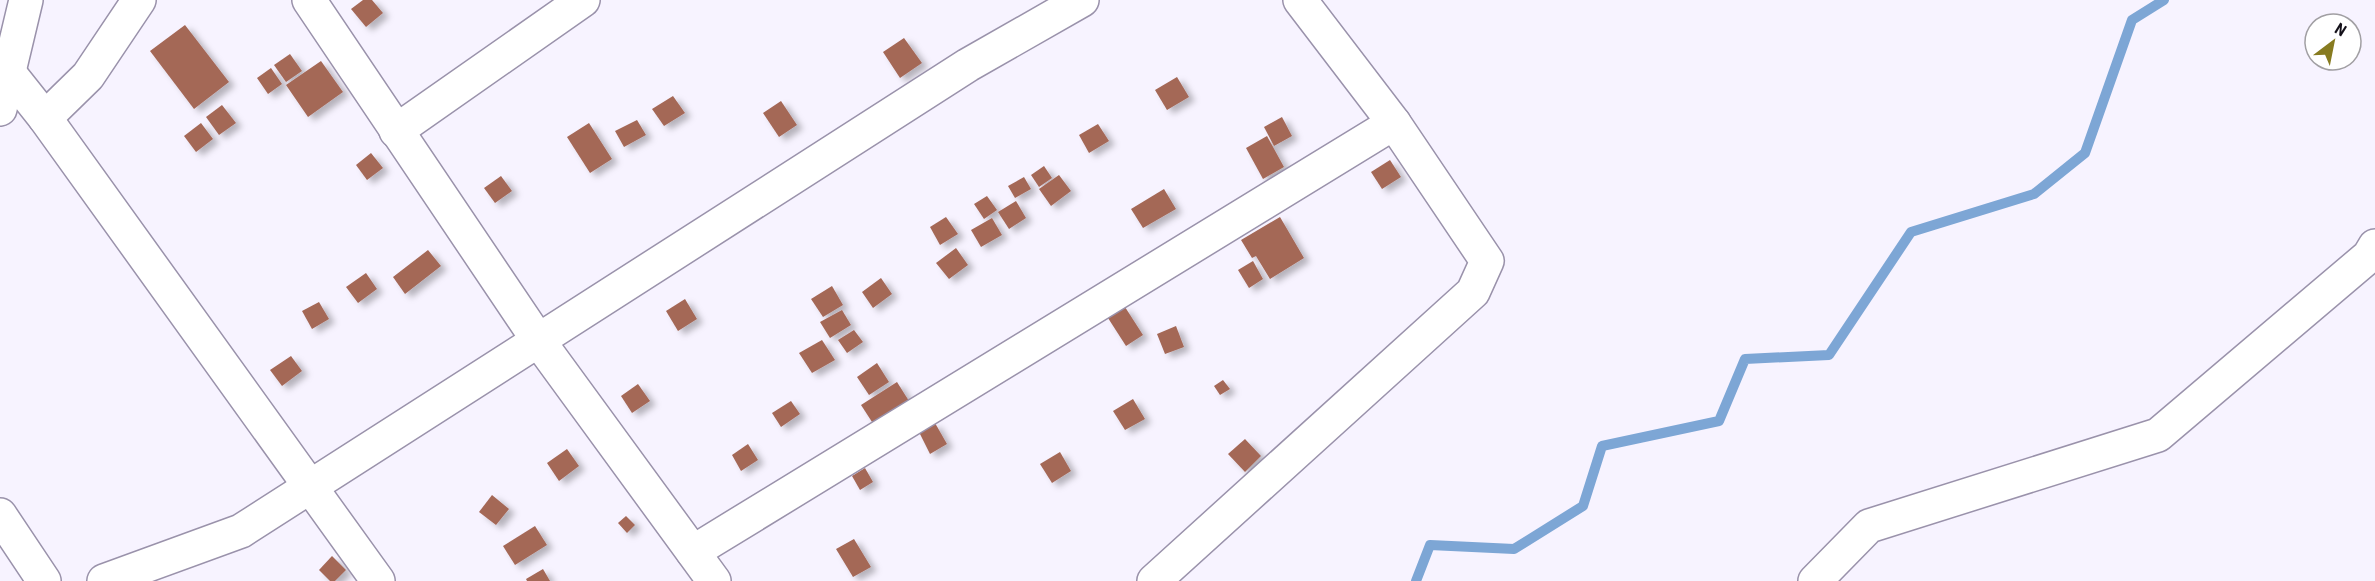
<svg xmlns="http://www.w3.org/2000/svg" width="2375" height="581" font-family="'Roboto Condensed',sans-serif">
  <defs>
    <filter id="shadow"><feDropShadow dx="6" dy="4" stdDeviation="3" flood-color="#0004"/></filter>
  </defs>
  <rect width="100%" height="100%" fill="#f7f3ff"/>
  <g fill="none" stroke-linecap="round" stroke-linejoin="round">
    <polyline stroke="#7da6d5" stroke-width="10" points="1416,581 1430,545 1514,549 1583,506 1602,446 1719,421 1745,359 1829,355 1911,232 2034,194 2085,153 2132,20 2164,0"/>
  </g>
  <g fill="#a46756" filter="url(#shadow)">
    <polygon points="363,0 372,0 383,13 366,27 351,9"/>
    <polygon points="185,25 229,82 194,109 150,51"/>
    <polygon points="904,38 922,63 900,78 883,52"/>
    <polygon points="290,54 302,71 286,82 274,65"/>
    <polygon points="321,61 343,92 308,117 286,85"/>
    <polygon points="271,68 282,84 268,94 257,78"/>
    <polygon points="1177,77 1189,97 1167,110 1155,90"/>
    <polygon points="673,96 685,113 664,126 652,109"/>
    <polygon points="781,101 797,125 779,137 763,113"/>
    <polygon points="222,105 236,123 219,135 206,117"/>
    <polygon points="1282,117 1292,136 1274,146 1264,127"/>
    <polygon points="637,120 646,135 624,147 615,131"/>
    <polygon points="201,123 213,139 196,152 184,136"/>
    <polygon points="589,123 612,159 590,173 567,137"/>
    <polygon points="1098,124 1109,141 1089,153 1079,135"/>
    <polygon points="1267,136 1284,167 1263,179 1246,148"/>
    <polygon points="371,153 383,168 367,180 356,165"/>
    <polygon points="1390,160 1401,177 1382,189 1371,172"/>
    <polygon points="1044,166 1052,178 1039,187 1031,175"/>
    <polygon points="1059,175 1071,191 1051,206 1039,189"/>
    <polygon points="501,176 512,191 495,203 484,188"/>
    <polygon points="1024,177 1031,189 1015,198 1008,186"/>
    <polygon points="1164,189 1176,209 1143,228 1131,209"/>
    <polygon points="987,196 997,210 984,219 974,204"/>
    <polygon points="1016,201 1026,218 1009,229 998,212"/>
    <polygon points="946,217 958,234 940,245 930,227"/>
    <polygon points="1280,217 1304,258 1270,279 1256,256 1252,258 1241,240"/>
    <polygon points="992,218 1002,235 981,247 971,230"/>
    <polygon points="956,248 968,265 949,279 936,263"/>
    <polygon points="428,250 441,266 405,294 393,277"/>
    <polygon points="1253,261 1263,279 1249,288 1238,270"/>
    <polygon points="366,273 377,289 358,303 346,287"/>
    <polygon points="881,278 892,294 873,308 862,292"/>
    <polygon points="832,286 843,305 823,317 811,299"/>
    <polygon points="685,299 697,319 678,331 666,311"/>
    <polygon points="319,302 329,319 312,329 302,311"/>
    <polygon points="1125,307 1143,335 1126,346 1108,318"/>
    <polygon points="842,310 851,325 830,338 820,322"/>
    <polygon points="1176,326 1184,347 1165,354 1157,334"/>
    <polygon points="854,330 863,342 847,353 838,340"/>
    <polygon points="822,340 835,360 812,373 799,353"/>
    <polygon points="291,356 302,371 282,386 270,370"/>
    <polygon points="877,363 889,382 869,395 857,377"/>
    <polygon points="1223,380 1230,389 1220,395 1214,386"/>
    <polygon points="897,382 909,401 874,425 861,405"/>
    <polygon points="638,384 650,401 632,413 621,396"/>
    <polygon points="1133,399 1145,419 1125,430 1113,411"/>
    <polygon points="791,401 800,414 781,427 772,413"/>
    <polygon points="935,423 947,444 930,454 919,432"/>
    <polygon points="1245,439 1261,456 1245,472 1228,454"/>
    <polygon points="748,444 758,460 741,471 732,455"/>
    <polygon points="567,449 579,466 559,481 547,463"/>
    <polygon points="1060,452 1071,471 1052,483 1040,464"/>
    <polygon points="865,468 873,482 860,490 852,476"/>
    <polygon points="492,495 509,509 496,525 479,512"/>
    <polygon points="626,516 635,525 627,533 618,523"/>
    <polygon points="535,526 547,545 515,565 503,546"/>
    <polygon points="854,539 871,567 853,577 836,549"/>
    <polygon points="332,556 346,570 335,581 330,581 319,570"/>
    <polygon points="543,569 550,581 527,581 526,579"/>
  </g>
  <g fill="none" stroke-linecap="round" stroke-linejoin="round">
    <g stroke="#9a92ab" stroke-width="36">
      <g id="minor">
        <polyline points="309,0 538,340 714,581"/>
        <polyline points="10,74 45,118 378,581"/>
        <polyline points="0,109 26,0"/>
        <polyline points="45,118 88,76 139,0"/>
        <polyline points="396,131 583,0"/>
        <polyline points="0,515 44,581"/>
        <polyline points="693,552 1394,123"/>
        <polyline points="104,581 241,531 968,65 1082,0"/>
        <polyline points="1154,581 1473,292 1487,261 1394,123 1300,0"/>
        <polyline points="1815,581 1869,526 2158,435 2369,256 2375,246"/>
      </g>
    </g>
    <use href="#minor" stroke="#fff" stroke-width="33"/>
  </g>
  <g transform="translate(2333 42) rotate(32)"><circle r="28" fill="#ffffff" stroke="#a19fa3" stroke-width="1.5"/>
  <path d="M0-4.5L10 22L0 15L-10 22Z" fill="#877b20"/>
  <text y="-9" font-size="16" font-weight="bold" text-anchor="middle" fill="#131019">N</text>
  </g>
</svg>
